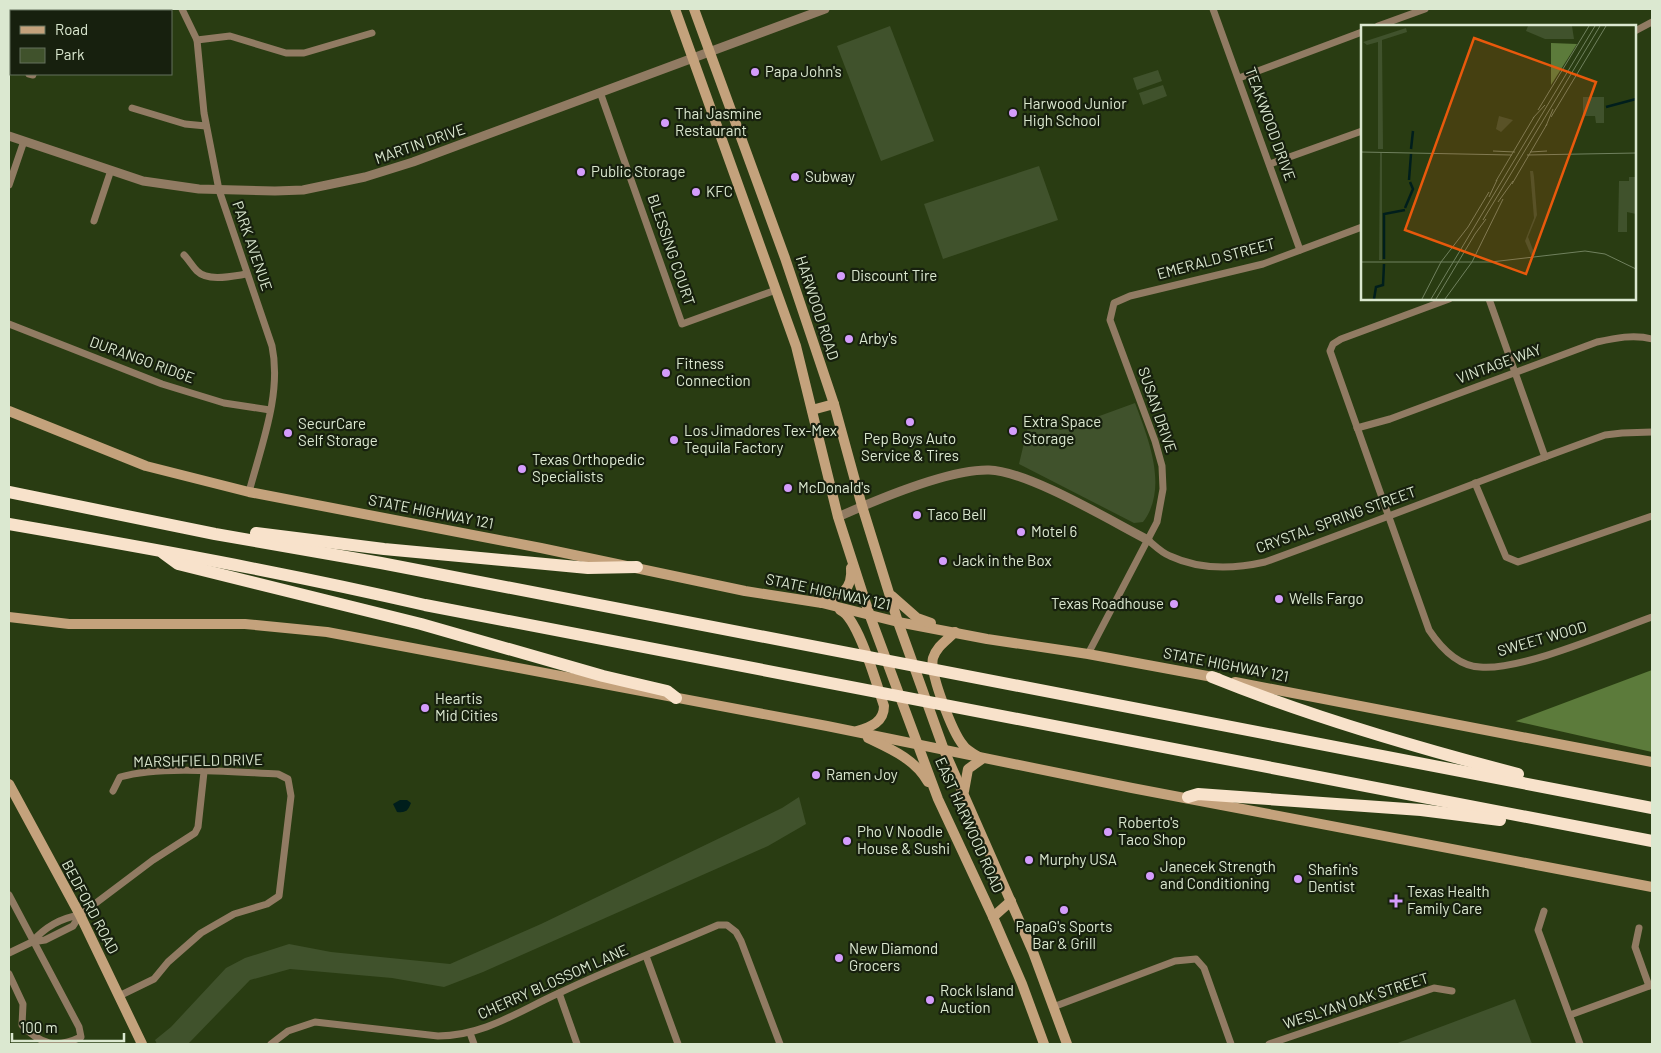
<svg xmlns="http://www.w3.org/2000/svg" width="1661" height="1053" font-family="Barlow,sans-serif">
  <rect width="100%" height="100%" fill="#293c12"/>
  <g fill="#40522c">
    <polygon points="890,26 934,141 881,161 837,46"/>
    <polygon points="1158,70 1162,81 1137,90 1133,78"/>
    <polygon points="1163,85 1167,96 1143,105 1139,93"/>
    <polygon points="1039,166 1058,220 943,259 924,204"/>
    <path d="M1135 403C1148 438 1169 488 1143 522L1134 523 1019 464 1029 422 1061 430Z"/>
    <polygon points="799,797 806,824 768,846 483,972 444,987 392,978 290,969 250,980 188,1044 157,1044 155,1040 171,1027 226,968 245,958 289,944 331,952 450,964 541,924 782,808"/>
    <polygon points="1515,999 1532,1044 1395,1044"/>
  </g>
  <polygon fill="#5c7b3b" points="1652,670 1652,752 1515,721 1516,721"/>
  <path fill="#001e1c" d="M400 800H407L411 803C408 811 405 813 397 812L393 804Z"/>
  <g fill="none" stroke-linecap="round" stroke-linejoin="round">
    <g stroke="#917b63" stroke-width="7">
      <path d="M182 9 197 40 204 113 219 190 272 346C282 394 261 446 249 492"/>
      <polyline points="1213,9 1300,250"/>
      <polyline points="1378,26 1425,9"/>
      <polyline points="1635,31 1652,22"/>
      <polyline points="197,40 230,36 286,53 304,53 372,33"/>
      <polyline points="9,67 11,68"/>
      <polyline points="29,74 33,75"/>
      <polyline points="1239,78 1362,32"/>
      <polyline points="600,92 682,324 776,290"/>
      <polyline points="132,108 185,124 206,126"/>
      <polyline points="1270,164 1362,131"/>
      <polyline points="9,185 24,141"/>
      <polyline points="94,221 111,170"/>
      <path d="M184 255C189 260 192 266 197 271 208 282 233 276 247 274"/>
      <path d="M1449 299 1341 339 1333 344 1330 351 1429 630C1441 648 1457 666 1480 667 1521 671 1610 632 1652 617"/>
      <polyline points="1489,299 1545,457"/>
      <polyline points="9,324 162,384 224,403 270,410"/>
      <path d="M1357 428 1390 419 1597 342C1615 338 1634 334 1652 339"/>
      <polyline points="1475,483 1506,557 1518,562 1652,516"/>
      <path d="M1148 540C1155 546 1162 553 1170 556 1200 570 1234 569 1265 562 1379 521 1491 476 1605 435L1622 433 1652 432"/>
      <polyline points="1088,654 1157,522 1163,489 1162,466 1155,441 1110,320 1114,303 1130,296 1263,264 1362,227"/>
      <path d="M113 791 120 777C162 765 233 772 278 774L288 779 291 796 279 896 267 904 234 914 201 933 168 962 154 979 119 996"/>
      <path d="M9 895 79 1027 81 1037C56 1049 41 1045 22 1025L23 1004 9 974"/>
      <polyline points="1544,911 1538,930 1580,1044"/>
      <polyline points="1639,928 1635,947 1649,986"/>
      <path d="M32 942C45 927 61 918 80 915"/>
      <polyline points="9,953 32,942 45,940 73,926 80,915 153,860 195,833 198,827 204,772"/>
      <polyline points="646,956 678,1044"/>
      <polyline points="559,993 577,1044"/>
      <polyline points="1053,1007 1175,961 1196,959 1204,968 1231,1044"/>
      <polyline points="1570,1015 1652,985"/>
      <polyline points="470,1033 474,1044"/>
      <path d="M271 1044 288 1031 315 1022 438 1036C484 1036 519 1011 559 993 611 968 665 948 718 925H727L736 932 741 941 780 1044"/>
      <polyline points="1269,1044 1434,988 1452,991"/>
    </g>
    <g stroke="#917b63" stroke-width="9">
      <polyline points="9,136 143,181 199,189 275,191 303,190 365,177 413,162 825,9"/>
      <path d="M838 517C876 500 949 469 989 470 1028 471 1111 521 1148 540"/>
    </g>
    <g stroke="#c4a27c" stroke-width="10">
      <polyline points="675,9 796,346 838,517 870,616 938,799 993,917 1022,984 1044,1044"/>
      <polyline points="694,9 785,258 834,404 862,506 898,622 944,750 1033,952 1067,1044"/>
      <polyline points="812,410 834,404"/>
      <polyline points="9,411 146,466 249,492 541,548 745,591 822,603 898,622 987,639 1088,654 1218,678"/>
      <polyline points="892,596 917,618 931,623"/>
      <path d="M822 603C840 596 853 590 851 568"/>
      <path d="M840 610C858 617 877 686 884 706 884 722 871 727 857 731"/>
      <polyline points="9,617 69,624 245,624 327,632 827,726 1132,788 1652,887"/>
      <path d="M955 632C946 641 937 646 933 658 929 673 953 733 963 745 967 751 976 755 982 759L968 769 964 791"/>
      <polyline points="1235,682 1652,762"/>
      <path d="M868 738C891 749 915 759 928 782"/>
      <polyline points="9,784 80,915 142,1044"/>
      <polyline points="993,917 1011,901"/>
    </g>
    <g stroke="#f8e2cb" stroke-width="12">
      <polyline points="9,492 215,534 381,563 1652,808"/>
      <path d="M9 524C148 548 287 573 425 605L1652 841"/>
      <polyline points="256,533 384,549 588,568 637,567"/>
      <polyline points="163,553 178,564 421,624 603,676 667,691 676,698"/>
      <path d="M1212 677C1311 717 1414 747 1518 774"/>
      <polyline points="1188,797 1198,794 1421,810 1500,820"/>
    </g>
  </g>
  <g fill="#d49cfc" stroke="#17200e" stroke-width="2">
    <circle cx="755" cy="72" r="5"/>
    <circle cx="1013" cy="113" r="5"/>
    <circle cx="665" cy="123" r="5"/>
    <circle cx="581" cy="172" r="5"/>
    <circle cx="795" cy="177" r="5"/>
    <circle cx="696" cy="192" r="5"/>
    <circle cx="841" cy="276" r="5"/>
    <circle cx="849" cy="339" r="5"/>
    <circle cx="666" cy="373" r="5"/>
    <circle cx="910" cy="422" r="5"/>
    <circle cx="1013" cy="431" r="5"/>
    <circle cx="288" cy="433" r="5"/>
    <circle cx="674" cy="440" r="5"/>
    <circle cx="522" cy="469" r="5"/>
    <circle cx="788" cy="488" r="5"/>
    <circle cx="917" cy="515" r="5"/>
    <circle cx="1021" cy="532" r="5"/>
    <circle cx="943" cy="561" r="5"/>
    <circle cx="1279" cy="599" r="5"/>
    <circle cx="1174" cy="604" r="5"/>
    <circle cx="425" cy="708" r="5"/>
    <circle cx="816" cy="775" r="5"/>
    <circle cx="1108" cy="832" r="5"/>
    <circle cx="847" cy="841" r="5"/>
    <circle cx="1029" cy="860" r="5"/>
    <circle cx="1150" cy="876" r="5"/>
    <circle cx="1298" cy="879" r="5"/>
    <path d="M1393.5 893.5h5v5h5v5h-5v5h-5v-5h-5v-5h5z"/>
    <circle cx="1064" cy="910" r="5"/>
    <circle cx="839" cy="958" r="5"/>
    <circle cx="930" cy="1000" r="5"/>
  </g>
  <g text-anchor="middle" stroke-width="4.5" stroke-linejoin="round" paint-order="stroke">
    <g font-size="15" fill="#dbe8d0" stroke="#17200e" text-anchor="start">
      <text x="765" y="77">Papa John's</text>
      <text x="1023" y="109">Harwood Junior<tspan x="1023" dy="17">High School</tspan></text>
      <text x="675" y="119">Thai Jasmine<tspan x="675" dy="17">Restaurant</tspan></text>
      <text x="591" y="177">Public Storage</text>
      <text x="805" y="182">Subway</text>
      <text x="706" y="197">KFC</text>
      <text x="851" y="281">Discount Tire</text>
      <text x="859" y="344">Arby's</text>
      <text x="676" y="369">Fitness<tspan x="676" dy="17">Connection</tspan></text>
      <text x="1023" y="427">Extra Space<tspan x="1023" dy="17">Storage</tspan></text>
      <text x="298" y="429">SecurCare<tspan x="298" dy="17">Self Storage</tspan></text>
      <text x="684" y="436">Los Jimadores Tex-Mex<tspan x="684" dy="17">Tequila Factory</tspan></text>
      <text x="910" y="444" text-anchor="middle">Pep Boys Auto<tspan x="910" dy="17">Service &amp; Tires</tspan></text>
      <text x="532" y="465">Texas Orthopedic<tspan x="532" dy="17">Specialists</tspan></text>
      <text x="798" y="493">McDonald's</text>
      <text x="927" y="520">Taco Bell</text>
      <text x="1031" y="537">Motel 6</text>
      <text x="953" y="566">Jack in the Box</text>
      <text x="1289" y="604">Wells Fargo</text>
      <text x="1164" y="609" text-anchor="end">Texas Roadhouse</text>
      <text x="435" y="704">Heartis<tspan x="435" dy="17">Mid Cities</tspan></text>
      <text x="826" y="780">Ramen Joy</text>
      <text x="1118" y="828">Roberto's<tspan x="1118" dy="17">Taco Shop</tspan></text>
      <text x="857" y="837">Pho V Noodle<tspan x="857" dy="17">House &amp; Sushi</tspan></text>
      <text x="1039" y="865">Murphy USA</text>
      <text x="1160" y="872">Janecek Strength<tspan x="1160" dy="17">and Conditioning</tspan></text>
      <text x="1308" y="875">Shafin's<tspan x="1308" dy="17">Dentist</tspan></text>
      <text x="1407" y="897">Texas Health<tspan x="1407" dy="17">Family Care</tspan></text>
      <text x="1064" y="932" text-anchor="middle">PapaG's Sports<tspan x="1064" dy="17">Bar &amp; Grill</tspan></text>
      <text x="849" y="954">New Diamond<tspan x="849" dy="17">Grocers</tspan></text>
      <text x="940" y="996">Rock Island<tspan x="940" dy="17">Auction</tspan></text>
    </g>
    <g font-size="15" fill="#dbe8d0" stroke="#17200e">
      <text transform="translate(1270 124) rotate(70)" y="5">TEAKWOOD DRIVE</text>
      <text transform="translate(420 144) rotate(-19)" y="5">MARTIN DRIVE</text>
      <text transform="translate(252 246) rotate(71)" y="5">PARK AVENUE</text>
      <text transform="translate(671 250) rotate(71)" y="5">BLESSING COURT</text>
      <text transform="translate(1216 259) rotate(-15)" y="5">EMERALD STREET</text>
      <text transform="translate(817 308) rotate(72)" y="5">HARWOOD ROAD</text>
      <text transform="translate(142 360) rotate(20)" y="5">DURANGO RIDGE</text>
      <text transform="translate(1499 364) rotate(-20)" y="5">VINTAGE WAY</text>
      <text transform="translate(1157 410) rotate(71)" y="5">SUSAN DRIVE</text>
      <text transform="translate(431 512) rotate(11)" y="5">STATE HIGHWAY 121</text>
      <text transform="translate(1336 520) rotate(-20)" y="5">CRYSTAL SPRING STREET</text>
      <text transform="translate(828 592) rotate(12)" y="5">STATE HIGHWAY 121</text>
      <text transform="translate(1542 639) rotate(-16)" y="5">SWEET WOOD</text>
      <text transform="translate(1226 665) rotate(11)" y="5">STATE HIGHWAY 121</text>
      <text transform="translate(198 761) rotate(-1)" y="5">MARSHFIELD DRIVE</text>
      <text transform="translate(969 825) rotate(66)" y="5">EAST HARWOOD ROAD</text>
      <text transform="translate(90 907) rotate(62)" y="5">BEDFORD ROAD</text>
      <text transform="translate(553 982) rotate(-24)" y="5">CHERRY BLOSSOM LANE</text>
      <text transform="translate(1356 1001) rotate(-18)" y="5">WESLYAN OAK STREET</text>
    </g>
  </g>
  <g transform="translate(1361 25)">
    <rect width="275" height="275" fill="#293c12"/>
    <path d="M167 1H211L213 14H184L165 6ZM45 3 46 7 21 15 22 124H17V17L6 20 2 17ZM222 72H243V98H235L234 91H222ZM138 91 152 95 140 107 135 104ZM19 128H21V235H18ZM169 146H172L173 152 176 190 167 212 174 230H170L164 216 173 193ZM268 152H275V189L266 187V207H257L258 156H268Z" fill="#40522c"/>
    <path d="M190 18 216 19 190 60Z" fill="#5c7b3b"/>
    <path fill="none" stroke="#001e1c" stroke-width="2.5" d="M245 82 275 74M50 124 52 106M48 155 50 129M44 183 52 164 49 157M23 234V189L44 185M13 274 15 262 22 260 23 239"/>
    <path fill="none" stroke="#70815e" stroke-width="1" d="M177 85 228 1M190 92 245 1M172 93 184 80M185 101 192 84M132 126 154 127M0 127 151 130M169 127 186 126M166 130 275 128M135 156 173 92M151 159 186 99M128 172 136 155M137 177 152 156M122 195 239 1M114 209 125 194M0 237H130L224 226 244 229 275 244M61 274 80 237 107 202 128 167M70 274 234 1M75 274 114 209M84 274 111 237 142 174"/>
    <path fill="#e8590c" fill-opacity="0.15" stroke="#e8590c" stroke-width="2.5" d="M113 13 235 57 165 249 44 205Z"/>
    <rect width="275" height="275" fill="none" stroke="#dbe8d0" stroke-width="2.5"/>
  </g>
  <rect width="1661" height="1053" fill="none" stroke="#dbe8d0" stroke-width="20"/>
  <rect x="10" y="10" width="162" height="65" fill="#17200e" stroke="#65705c"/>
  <rect x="20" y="26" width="25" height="8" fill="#c4a27c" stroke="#65705c"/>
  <text x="55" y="35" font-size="15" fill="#dbe8d0">Road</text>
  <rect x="20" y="48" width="25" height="15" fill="#40522c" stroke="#65705c"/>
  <text x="55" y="60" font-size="15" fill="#dbe8d0">Park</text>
  <path d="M12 1033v8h112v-8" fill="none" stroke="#dbe8d0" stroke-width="2.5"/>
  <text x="20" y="1033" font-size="15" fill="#dbe8d0" stroke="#17200e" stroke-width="4" paint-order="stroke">100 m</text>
</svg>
